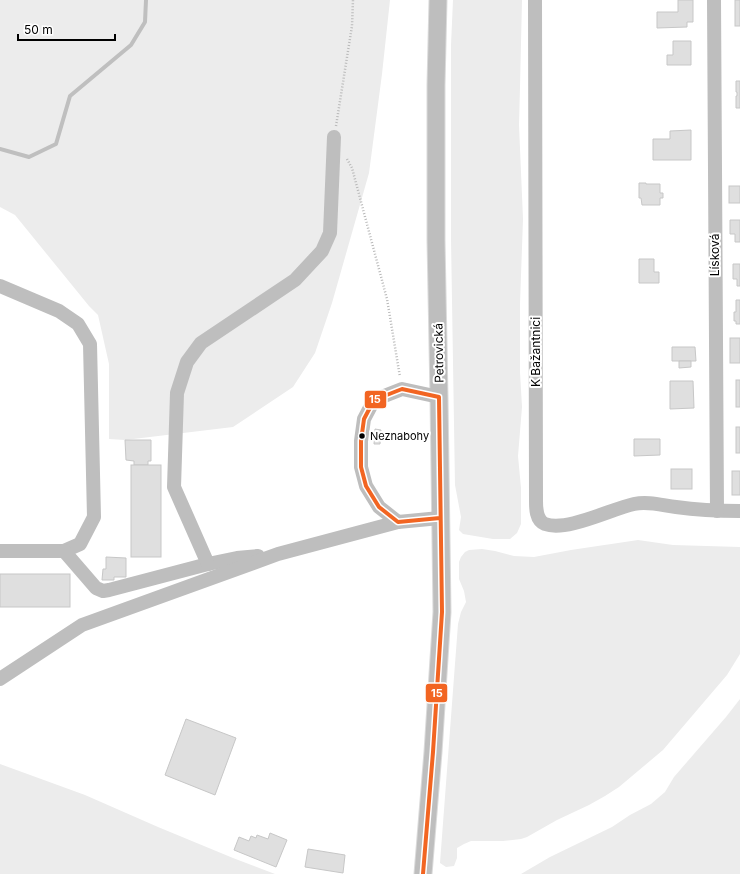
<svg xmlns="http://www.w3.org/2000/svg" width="740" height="874" font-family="Inter,sans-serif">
  <rect width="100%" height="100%" fill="#fff"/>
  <g fill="#ececec">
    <polygon points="0,0 390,0 382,74 369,173 332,303 315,353 293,387 233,427 125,440 109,439 109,364 98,315 89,306 15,215 0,207"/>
    <polygon points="453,0 522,0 520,87 519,125 523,219 520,304 520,372 522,407 518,456 521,488 521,524 517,533 510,539 493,539 463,534 459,530 461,517 455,485 451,239 451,45"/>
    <polygon points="638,540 673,545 740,547 740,654 727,675 663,750 619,787 605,796 589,805 557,820 527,837 521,839 503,841 471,841 464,844 457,848 457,858 454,866 446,867 440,863 458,624 461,612 466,602 464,591 459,579 459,562 461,557 465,552 469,550 482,549 495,551 514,556 534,557 571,550"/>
    <polygon points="740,699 740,874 521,874 550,857 612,827 630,815 651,804 665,792 674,777 726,717"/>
    <polygon points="0,764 85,795 158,827 233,858 275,874 0,874"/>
  </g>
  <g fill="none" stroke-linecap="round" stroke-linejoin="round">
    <polyline stroke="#bfbfbf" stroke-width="4" points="0,149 29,157 56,144 70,96 131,45 145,22 146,0"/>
  </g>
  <g fill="#dfdfdf" stroke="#c7c7c7">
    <polygon points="678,0 693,0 693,22 687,22 687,27 657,28 657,12 678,12"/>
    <rect x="735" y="0" width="5" height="26"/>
    <polygon points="673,41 691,41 691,65 667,65 667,55 673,55"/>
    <polygon points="736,81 740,81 740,108 736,108 736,96 737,96 737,92 736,92"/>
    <polygon points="691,130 691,160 653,160 653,139 670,139 670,131"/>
    <polygon points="639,183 646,183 646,184 660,184 660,193 663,193 663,198 660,198 660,205 642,205 641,198 639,198"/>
    <rect x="729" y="186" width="11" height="17"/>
    <polygon points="730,220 740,220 740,242 735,242 735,234 730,234"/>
    <polygon points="639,259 654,259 654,272 659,272 659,283 639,283"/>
    <polygon points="733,264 740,264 740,286 737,286 737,279 733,279"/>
    <polygon points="736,300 740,300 740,324 736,324 736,321 734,321 734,312 736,312"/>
    <rect x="730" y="338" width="10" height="25"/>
    <polygon points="672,347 695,347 696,361 672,361"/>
    <polygon points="679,361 691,361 691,367 679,368"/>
    <rect x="736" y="380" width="4" height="27"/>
    <polygon points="670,381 693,381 694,408 670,409"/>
    <rect x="736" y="427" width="4" height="26"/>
    <polygon points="375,429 381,430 380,444 374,444"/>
    <polygon points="634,439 660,439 660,455 634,456"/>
    <polygon points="125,440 151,440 151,461 148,461 148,465 134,465 134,461 126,460"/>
    <rect x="131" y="465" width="30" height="92"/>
    <rect x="671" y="469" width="21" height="20"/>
    <rect x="732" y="471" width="8" height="24"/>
    <polygon points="106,557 126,558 126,577 114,577 114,580 102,580 103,569 106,569"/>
    <rect x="0" y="574" width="70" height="33"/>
    <polygon points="186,719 236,738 215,795 165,775"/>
    <polygon points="270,833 287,840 276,867 234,850 239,837 249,841 251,836 256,838 257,835 268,839"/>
    <polygon points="308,849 345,855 343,873 305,867"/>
  </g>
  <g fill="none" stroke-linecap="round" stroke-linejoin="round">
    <g stroke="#dbdbdb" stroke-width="19">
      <polyline id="major" points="423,874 433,752 442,612 439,397 436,240 436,85 438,0"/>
    </g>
    <g stroke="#b9b9b9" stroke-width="2.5" stroke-dasharray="1 2" stroke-linecap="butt">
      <polyline points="336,126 352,26 353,0"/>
      <polyline points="347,159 352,168 387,299 400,377"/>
    </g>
    <g stroke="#bebebe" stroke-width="14">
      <path d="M535 0 536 497C536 506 535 520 545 524 567 532 611 509 634 504 648 501 661 505 676 507 697 510 719 511 740 511"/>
      <polyline points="714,0 717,511"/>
      <polyline points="0,286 59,311 78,324 90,344 94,517 80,544 64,551 0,551"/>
      <polyline points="398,522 379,507 366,486 361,467 361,441 364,419 374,400 402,389 439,397"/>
      <polyline points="64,551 96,588 103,591 109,590 208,564 237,558 258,556"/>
      <polyline points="208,564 174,487 177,393 187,362 201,343 295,280 322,251 330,233 334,137"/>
      <polyline points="0,679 82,625 278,554 398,522 440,518"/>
    </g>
    <use href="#major" stroke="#bebebe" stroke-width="17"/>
    <g stroke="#fff" stroke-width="7">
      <polyline id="bus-1" points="423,874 433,752 442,612 439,397 402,389 374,400 364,419 361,441 361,467 366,486 379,507 398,522 440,518"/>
    </g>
    <use href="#bus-1" stroke="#f26522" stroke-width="4"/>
  </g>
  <circle fill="#000" stroke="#fff" stroke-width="1.5" cx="362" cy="436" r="3.5"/>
  <g text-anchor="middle" stroke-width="4" stroke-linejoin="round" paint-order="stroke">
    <g font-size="11" fill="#000" stroke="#fff" text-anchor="start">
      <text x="370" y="440">Neznabohy</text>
    </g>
    <g font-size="12" fill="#000" stroke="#fff">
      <text transform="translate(715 255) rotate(-90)" y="4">Lísková</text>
      <text transform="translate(536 352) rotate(-90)" y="4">K Bažantnici</text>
      <text transform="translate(439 353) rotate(-91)" y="4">Petrovická</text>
    </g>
  </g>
  <g stroke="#fff" stroke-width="1.5">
    <rect x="364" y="390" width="23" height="19" rx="4" fill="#f26522"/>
    <rect x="425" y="683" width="23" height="20" rx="4" fill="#f26522"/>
  </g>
  <g font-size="11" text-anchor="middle" font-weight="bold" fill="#fff">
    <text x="375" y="403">15</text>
    <text x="437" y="697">15</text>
  </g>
  <path d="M18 34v6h97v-6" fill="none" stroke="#000000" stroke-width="2"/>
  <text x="24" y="34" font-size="12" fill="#000000" stroke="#ffffff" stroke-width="3" paint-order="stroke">50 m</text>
</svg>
